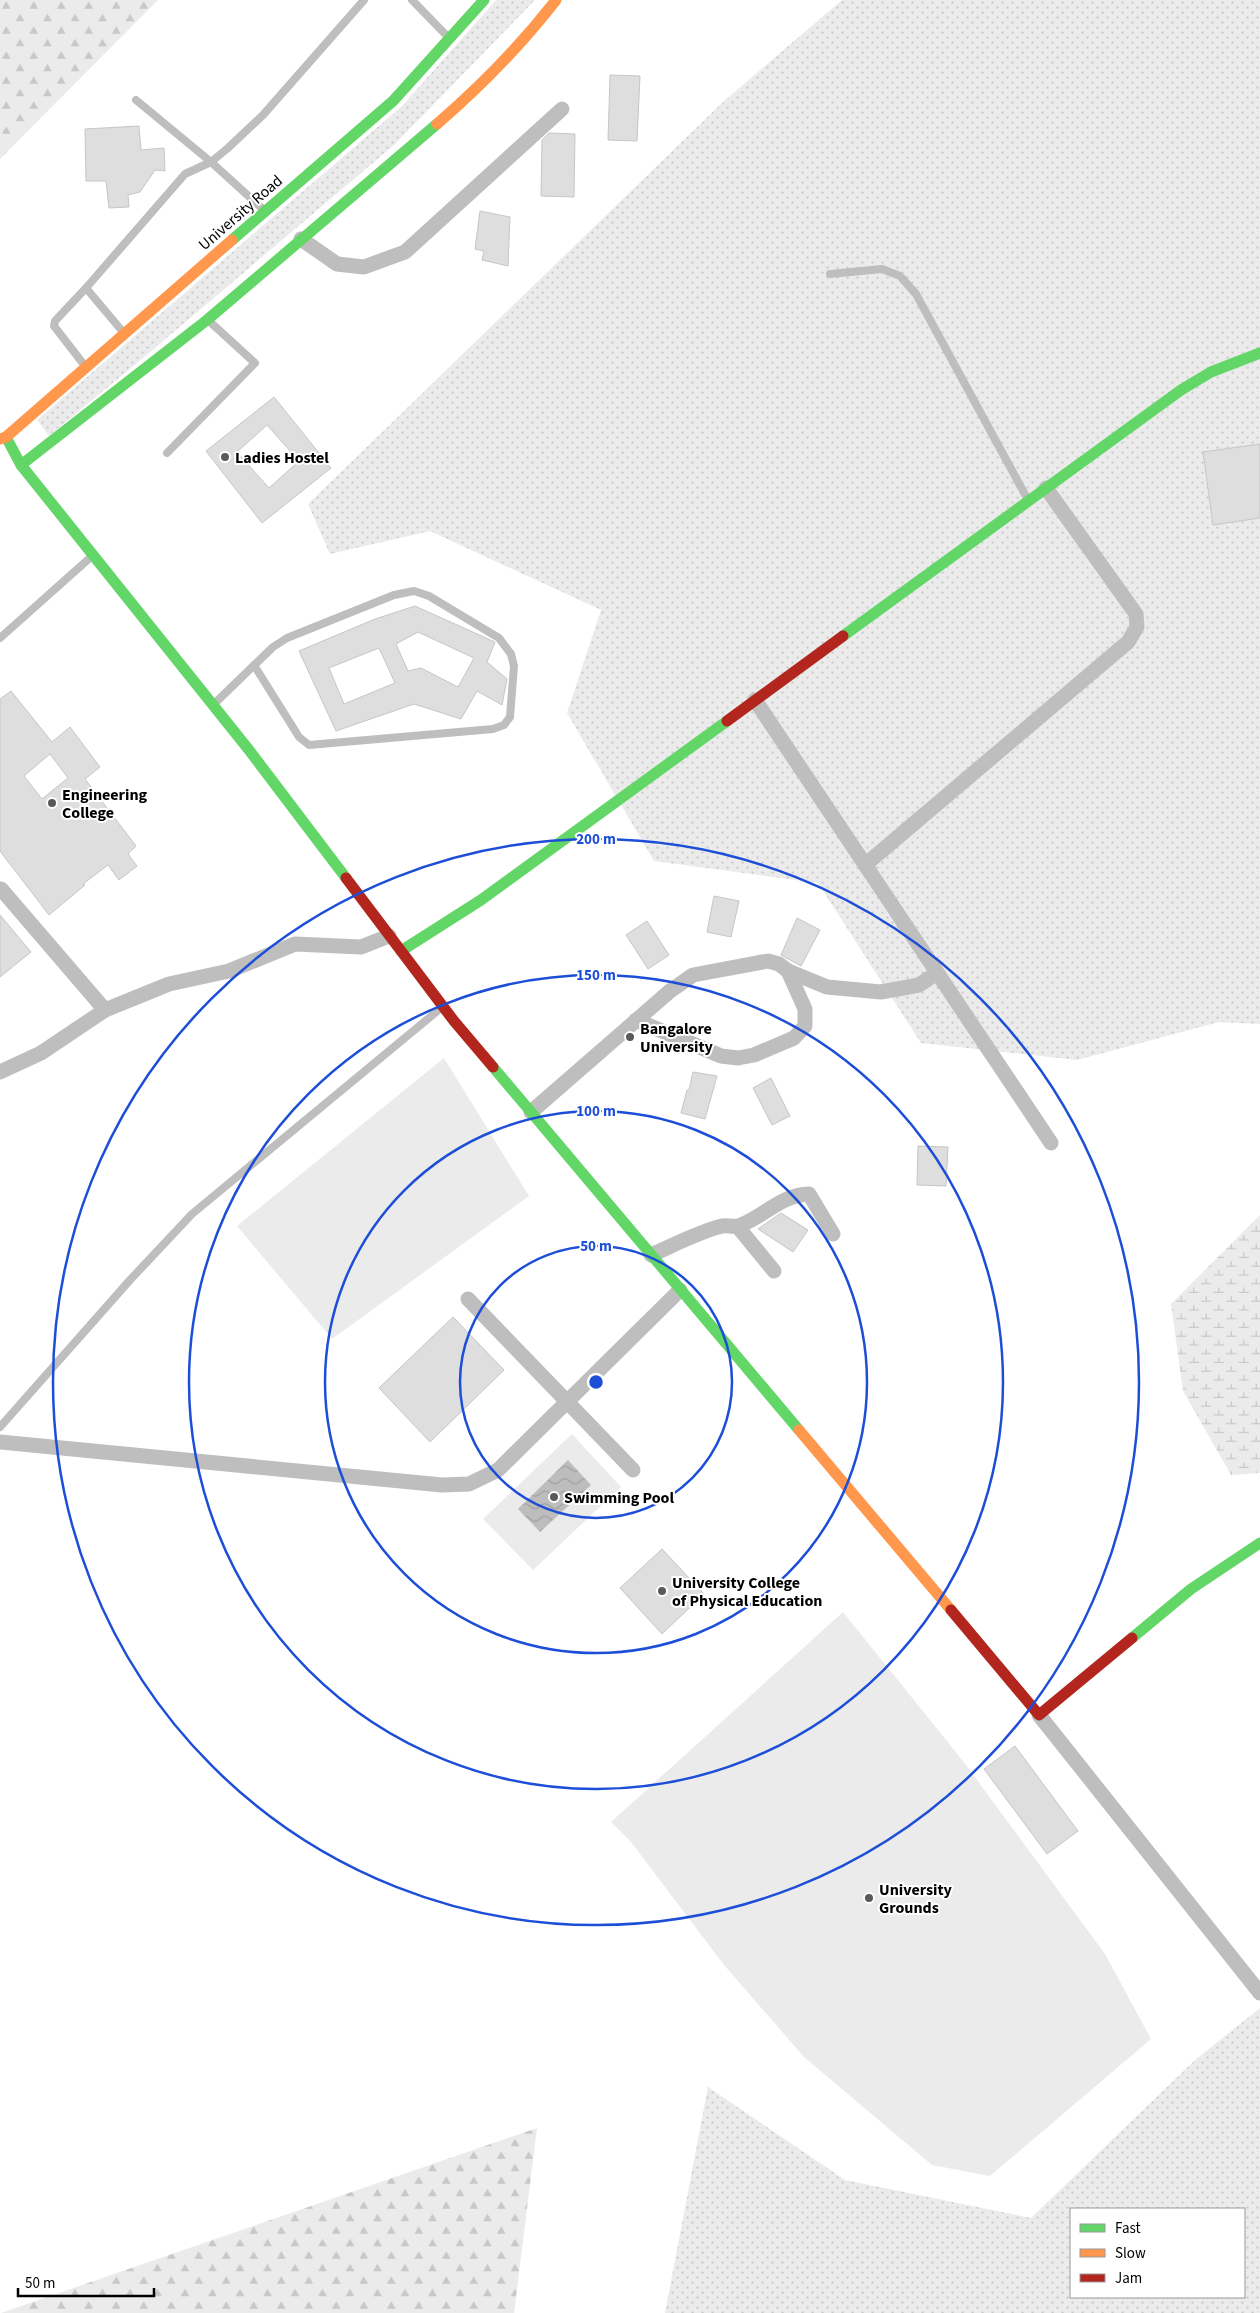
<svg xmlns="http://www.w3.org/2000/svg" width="1260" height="2313" font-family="'Source Sans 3',sans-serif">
  <defs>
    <pattern id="grass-dots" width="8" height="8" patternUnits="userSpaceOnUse" patternTransform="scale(1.25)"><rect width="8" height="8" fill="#ebebeb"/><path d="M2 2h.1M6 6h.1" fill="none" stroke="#c8c8c8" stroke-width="1.8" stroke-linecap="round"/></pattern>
    <pattern id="forest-firs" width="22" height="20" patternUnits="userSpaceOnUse" patternTransform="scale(1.25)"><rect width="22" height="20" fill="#ebebeb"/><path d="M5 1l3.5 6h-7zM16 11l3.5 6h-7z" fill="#c8c8c8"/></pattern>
    <pattern id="wetland-marsh" width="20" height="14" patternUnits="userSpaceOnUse" patternTransform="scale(1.25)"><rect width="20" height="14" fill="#ebebeb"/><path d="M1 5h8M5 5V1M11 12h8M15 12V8" fill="none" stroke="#c8c8c8"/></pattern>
    <pattern id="water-waves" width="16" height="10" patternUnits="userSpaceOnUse" patternTransform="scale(1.25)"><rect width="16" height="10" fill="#bdbdbd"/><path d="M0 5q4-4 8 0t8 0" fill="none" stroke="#a1a1a1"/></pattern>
  </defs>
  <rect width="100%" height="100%" fill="#fff"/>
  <g fill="url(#grass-dots)" fill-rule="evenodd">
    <polygon points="496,0 535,0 394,145 149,353 49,436 37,420 402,106"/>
    <polygon points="842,0 1260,0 1260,1024 1219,1022 1077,1060 921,1043 818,883 654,861 567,713 601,610 430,531 330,554 308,504 723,102"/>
    <path d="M1260 2008V2313H665L708 2087 845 2180 1031 2218 1194 2061ZM1071 2209H1244V2297H1071Z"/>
  </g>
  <g fill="url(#forest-firs)">
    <polygon points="0,0 158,0 0,159"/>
    <polygon points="537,2128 514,2313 1,2313"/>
  </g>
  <polygon fill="url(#wetland-marsh)" points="1260,1215 1260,1473 1231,1475 1183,1391 1171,1304"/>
  <g fill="#ebebeb">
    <polygon points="444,1058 529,1196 332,1339 237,1226"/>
    <polygon points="572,1434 621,1487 533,1570 483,1519"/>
    <polygon points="843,1612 963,1761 1105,1954 1151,2039 990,2176 932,2165 804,2057 724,1965 631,1842 611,1822"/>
  </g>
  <polygon fill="url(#water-waves)" points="568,1460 591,1485 540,1532 518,1509"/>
  <g fill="#dedede" stroke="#c6c6c6" fill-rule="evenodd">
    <polygon points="610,75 640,76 637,141 608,140"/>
    <polygon points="139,126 141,150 164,148 165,171 155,170 140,192 128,195 129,207 109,208 106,181 86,181 85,129"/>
    <polygon points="549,133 575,134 574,197 541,196 542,140"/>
    <polygon points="480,211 510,217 508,266 482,260 484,251 475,249"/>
    <path d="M274 397 331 468 262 523 206 451ZM267 425 299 461 269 488 237 452Z"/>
    <polygon points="1260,444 1260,518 1213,525 1203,452"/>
    <path d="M415 606 495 642 487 662 507 679 502 705 477 691 461 719 414 704 336 731 299 651 375 619ZM418 632 474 658 458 687 421 668 408 671 396 644ZM379 648 395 683 344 704 329 668Z"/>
    <path d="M11 691 52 742 70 727 100 767 85 779 136 846 128 854 137 866 119 880 108 865 83 884 85 885 49 915 0 851V699ZM50 754 68 778 42 799 24 776Z"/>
    <polygon points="714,896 739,901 731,937 707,932"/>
    <polygon points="0,915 31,952 0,977"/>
    <polygon points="797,918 820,930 801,966 781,955"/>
    <polygon points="647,921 669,955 648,969 626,935"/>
    <polygon points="693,1072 717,1076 705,1119 681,1113 687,1090 689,1090"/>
    <polygon points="771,1078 790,1116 772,1125 753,1088"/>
    <polygon points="918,1146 948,1147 946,1186 917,1185"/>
    <polygon points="781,1213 808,1230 793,1252 758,1229"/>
    <polygon points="453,1317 504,1370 430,1442 379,1388"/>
    <polygon points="662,1549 704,1594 662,1634 620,1588"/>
    <polygon points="1015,1746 1078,1831 1047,1854 984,1769"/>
  </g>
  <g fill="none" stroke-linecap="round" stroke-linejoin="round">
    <g stroke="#bebebe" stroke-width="8">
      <polyline points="412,0 448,37"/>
      <polyline points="136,100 211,162 265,211"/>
      <polyline points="830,274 882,269 900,276 916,294 1028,500"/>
      <polyline points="86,288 185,174 211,162 228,148 263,115 364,0"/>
      <polyline points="85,366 54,326 55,321 86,288 123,332"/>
      <polyline points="167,453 255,363 209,321"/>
      <polyline points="0,638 92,556"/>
      <polyline points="214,704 273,647 287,638 394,595 414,591 429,596 499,638 511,654 514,666 510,717 504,725 493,729 309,745 299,737 254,665"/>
      <polyline points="0,1427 130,1280 192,1214 441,1008"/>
    </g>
    <g stroke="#bebebe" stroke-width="15">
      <polyline points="301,239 337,264 364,267 405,252 562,109"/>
      <polyline points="755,700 1051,1143"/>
      <polyline points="865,865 1128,642 1137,627 1136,614 1046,488"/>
      <polyline points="1,889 105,1010"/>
      <polyline points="788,971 827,987 881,992 919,985 937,973"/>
      <polyline points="0,1072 41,1053 105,1010 169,984 229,971 295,944 361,947 389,936"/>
      <polyline points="531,1112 670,991 693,975 768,961 779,964 788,971 805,1009 805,1026 794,1038 754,1055 738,1058 721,1056 636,1020"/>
      <polyline points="738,1227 774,1271"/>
      <path d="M651 1255C674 1245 698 1232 722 1226 728 1225 735 1228 741 1225 766 1215 781 1195 809 1194L833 1234"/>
      <polyline points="468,1299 633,1470"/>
      <polyline points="0,1442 442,1485 469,1484 498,1470 680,1290"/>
      <polyline points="1039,1715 1260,1993"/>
    </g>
    <g stroke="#63d668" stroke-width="11">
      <polyline points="232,240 393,101 484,0"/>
      <polyline points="6,437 21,465 249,750 346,878"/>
      <polyline points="21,465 207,320 437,124"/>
      <polyline points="843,636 1181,390 1211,372 1260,353"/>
      <polyline points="401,951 481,900 727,721"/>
      <polyline points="493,1067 799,1430"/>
      <polyline points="1132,1638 1191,1589 1260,1543"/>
    </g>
    <g stroke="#ff974d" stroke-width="11">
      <path d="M437 124C480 87 521 45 556 0"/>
      <polyline points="0,439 6,437 232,240"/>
      <polyline points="799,1430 951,1610"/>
    </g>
    <g stroke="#b3261e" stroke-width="11">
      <polyline points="727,721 843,636"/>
      <polyline points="346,878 454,1021 493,1067"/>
      <polyline points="951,1610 1039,1715 1132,1638"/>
    </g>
  </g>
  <g fill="none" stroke="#1d4ed8" stroke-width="2.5">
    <circle cx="596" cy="1382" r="136"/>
    <circle cx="596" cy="1382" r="271"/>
    <circle cx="596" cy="1382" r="407"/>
    <circle cx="596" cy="1382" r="543"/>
  </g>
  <g fill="#595959" stroke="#fff" stroke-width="2">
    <circle cx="225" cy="457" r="5"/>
    <circle cx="52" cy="803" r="5"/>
    <circle cx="630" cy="1037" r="5"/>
    <circle cx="554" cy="1497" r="5"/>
    <circle cx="662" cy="1591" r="5"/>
    <circle cx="869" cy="1898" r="5"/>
  </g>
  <g text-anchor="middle" stroke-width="4" stroke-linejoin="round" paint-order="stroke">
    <g font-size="16" fill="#000" stroke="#fff">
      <text transform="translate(240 212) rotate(-41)" y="6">University Road</text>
    </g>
    <g font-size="16" font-weight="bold" fill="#000" stroke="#fff" text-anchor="start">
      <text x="235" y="463">Ladies Hostel</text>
      <text x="62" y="800">Engineering<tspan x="62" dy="18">College</tspan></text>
      <text x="640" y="1034">Bangalore<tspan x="640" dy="18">University</tspan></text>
      <text x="564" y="1503">Swimming Pool</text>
      <text x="672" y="1588">University College<tspan x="672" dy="18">of Physical Education</tspan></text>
      <text x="879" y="1895">University<tspan x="879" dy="18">Grounds</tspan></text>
    </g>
  </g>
  <circle cx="596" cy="1382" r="8" fill="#1d4ed8" stroke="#fff" stroke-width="2.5"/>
  <g font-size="15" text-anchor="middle" font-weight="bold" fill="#1d4ed8" stroke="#fff" stroke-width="4" stroke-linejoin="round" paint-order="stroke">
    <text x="596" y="844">200 m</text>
    <text x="596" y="980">150 m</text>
    <text x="596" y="1116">100 m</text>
    <text x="596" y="1251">50 m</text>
  </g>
  <rect x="1070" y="2208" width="175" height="90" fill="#ffffff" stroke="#999999"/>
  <rect x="1080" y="2224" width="25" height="8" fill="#63d668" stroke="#999999"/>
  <text x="1115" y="2233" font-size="15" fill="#000000">Fast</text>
  <rect x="1080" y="2249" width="25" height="8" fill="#ff974d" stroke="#999999"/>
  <text x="1115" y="2258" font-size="15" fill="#000000">Slow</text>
  <rect x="1080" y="2274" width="25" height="8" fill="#b3261e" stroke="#999999"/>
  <text x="1115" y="2283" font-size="15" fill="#000000">Jam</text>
  <path d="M18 2288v8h136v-8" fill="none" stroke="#000000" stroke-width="2.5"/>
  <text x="25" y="2288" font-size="15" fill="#000000" stroke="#ffffff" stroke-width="4" paint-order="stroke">50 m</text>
</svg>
